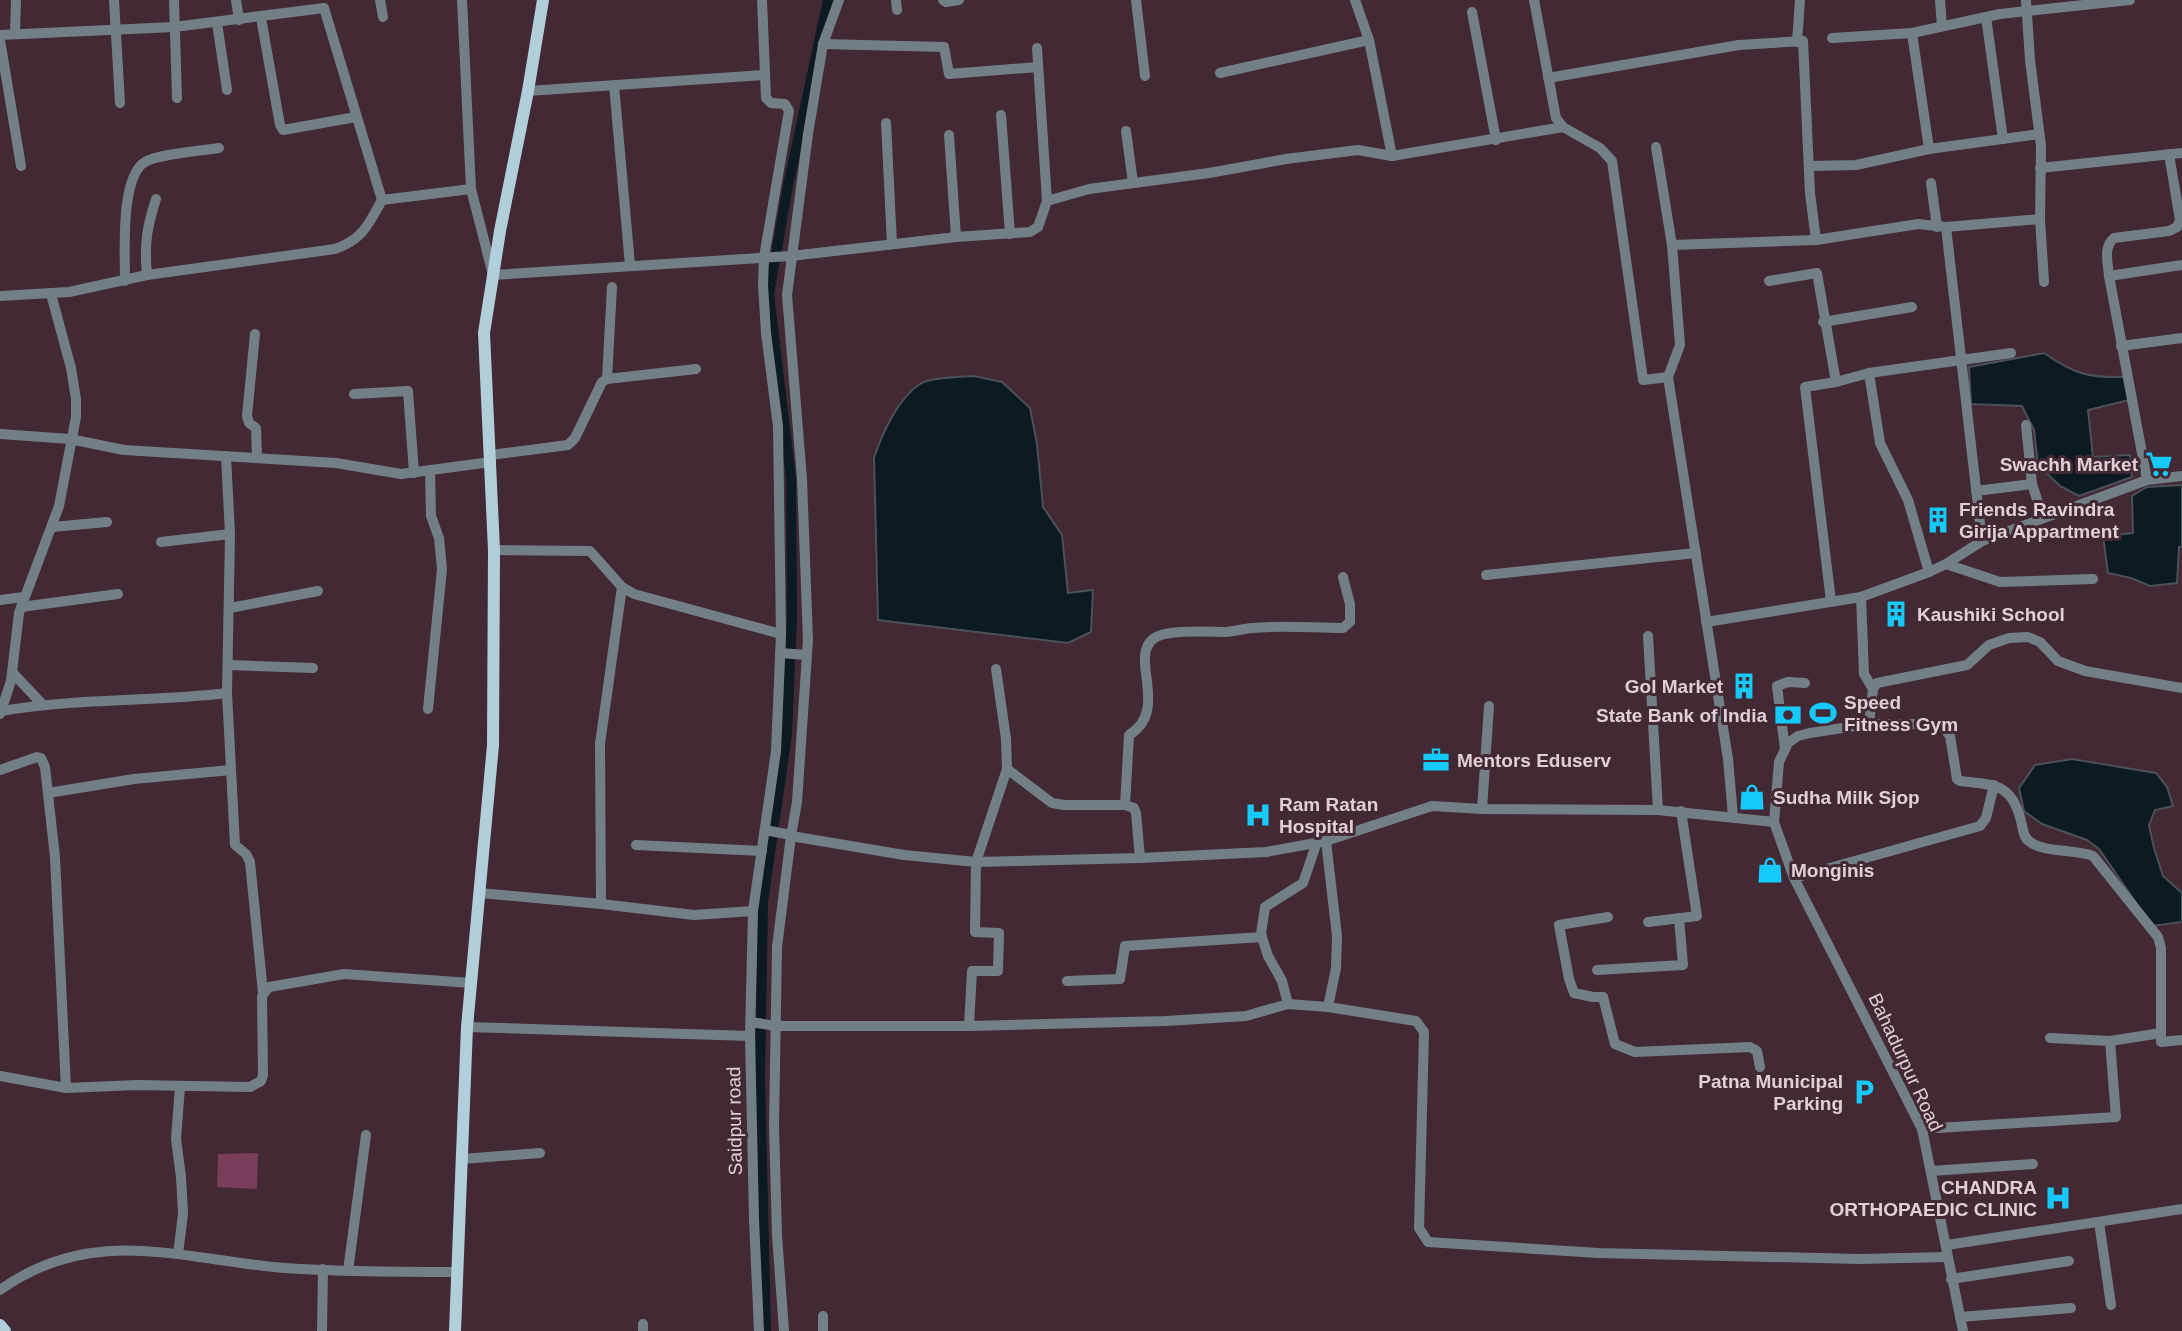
<svg xmlns="http://www.w3.org/2000/svg" width="2182" height="1331" font-family="Arial,sans-serif">
  <rect width="100%" height="100%" fill="#422934"/>
  <polygon fill="#783e5a" points="258,1153 257,1189 217,1187 218,1154"/>
  <g fill="#0c1b21" stroke="#4c5157" stroke-width="2">
    <path d="M2044 353C2074 374 2088 378 2125 377L2129 400 2088 410 2093 457 2130 455 2132 477 2079 496 2060 486 2038 465 2034 430 2022 406 1971 404 1969 367Z"/>
    <path d="M974 376 1002 382 1030 408 1037 444 1043 507 1062 535 1068 593 1093 590 1091 632 1068 643 878 620 874 458C882 434 898 398 920 384 930 377 961 377 974 376Z"/>
    <polygon points="2182,485 2182,547 2179,547 2177,583 2150,586 2131,578 2108,573 2103,536 2133,533 2132,496 2147,487"/>
    <polygon points="2072,759 2156,773 2167,787 2173,806 2155,810 2149,825 2154,848 2163,876 2182,893 2182,922 2152,926 2099,849 2087,840 2042,824 2024,811 2019,788 2035,765"/>
  </g>
  <g fill="none" stroke-linecap="round" stroke-linejoin="round">
    <polyline stroke="#0c1b21" stroke-width="10" points="766,1331 760,1077 763,902 787,734 792,617 791,479 769,294 788,186 828,0"/>
    <g stroke="#728086" stroke-width="10">
      <polyline points="114,0 120,103"/>
      <polyline points="174,0 177,98"/>
      <polyline points="236,0 239,20"/>
      <polyline points="380,0 383,17"/>
      <polyline points="462,0 471,189"/>
      <polyline points="839,0 823,44 808,134 787,295 802,479 808,640 797,802 791,836 904,855 976,862 1140,858 1266,852 1326,841 1432,806 1482,809 1658,810 1774,822"/>
      <polyline points="896,0 897,10"/>
      <polyline points="943,0 946,2 959,0"/>
      <polyline points="1136,0 1145,76"/>
      <polyline points="1355,0 1369,40 1392,156"/>
      <polyline points="1534,0 1556,118 1563,127"/>
      <polyline points="1940,0 1942,26"/>
      <polyline points="2026,0 2030,60 2041,146 2040,219"/>
      <polyline points="1472,12 1496,140"/>
      <polyline points="1986,17 2003,139"/>
      <polyline points="261,18 280,125 283,130 356,117"/>
      <polyline points="217,23 227,90"/>
      <polyline points="1912,33 1929,149"/>
      <polyline points="15,34 16,0"/>
      <polyline points="0,35 174,27 324,8 382,200"/>
      <polyline points="1832,38 1912,33 2000,14 2130,0"/>
      <polyline points="0,40 21,166"/>
      <polyline points="1797,42 1800,0"/>
      <polyline points="823,44 944,47 949,74 1038,67"/>
      <polyline points="1037,48 1047,201"/>
      <polyline points="1220,73 1369,40"/>
      <polyline points="1548,78 1739,45 1803,41 1810,193 1816,240 1918,224 1946,227 1982,541"/>
      <polyline points="614,85 630,265"/>
      <polyline points="528,91 764,75"/>
      <polyline points="1001,115 1010,234"/>
      <polyline points="886,123 892,244"/>
      <polyline points="1126,131 1133,183"/>
      <polyline points="949,135 956,237"/>
      <polyline points="1656,147 1672,245"/>
      <polyline points="1809,166 1856,165 1929,149 2039,134"/>
      <polyline points="2040,168 2182,153"/>
      <polyline points="1931,183 1937,227"/>
      <polyline points="1946,227 2040,219 2044,282"/>
      <path d="M147 275C144 244 147 227 156 199"/>
      <path d="M2109 276C2108 263 2103 247 2114 238L2169 231 2177 227 2180 220 2169 154"/>
      <path d="M125 281C125 254 120 177 145 162 158 154 202 151 219 148"/>
      <polyline points="1769,281 1817,273 1836,382"/>
      <path d="M0 296 69 292 147 275 335 249C363 239 368 225 382 200L471 189 493 275 791 256 956 237 1030 232 1038 227 1047 201 1089 189 1209 173 1286 159 1358 150 1392 156 1563 127 1600 148 1612 161 1643 380 1668 377"/>
      <polyline points="1823,322 1912,307"/>
      <polyline points="255,334 247,416 249,423 256,428 257,458"/>
      <polyline points="2121,346 2182,338"/>
      <polyline points="1869,373 1880,443 1908,500 1929,572"/>
      <polyline points="607,379 612,287"/>
      <polyline points="354,394 408,391 414,473"/>
      <polyline points="2026,425 2032,484 2043,518"/>
      <polyline points="0,434 70,439 124,450 336,463 401,474 491,462"/>
      <polyline points="490,455 568,445 575,438 602,382 607,379 696,369"/>
      <polyline points="226,456 230,534 227,693"/>
      <polyline points="2147,480 2109,276 2182,265"/>
      <polyline points="1976,491 2032,484"/>
      <polyline points="52,527 107,522"/>
      <polyline points="161,542 230,534"/>
      <polyline points="494,550 590,551 622,587 634,594 781,634"/>
      <polyline points="1946,564 2000,582 2093,579"/>
      <polyline points="1486,575 1696,553"/>
      <polyline points="1861,597 1864,674 1873,689"/>
      <polyline points="0,600 24,597"/>
      <polyline points="1831,601 1805,387 1836,382 1869,373 2011,353"/>
      <polyline points="21,607 118,594"/>
      <polyline points="230,608 318,591"/>
      <polyline points="1706,622 1861,597 1929,572 1946,564 1982,541 2147,480 2182,476"/>
      <polyline points="1648,636 1658,810"/>
      <polyline points="780,653 807,655"/>
      <polyline points="229,665 313,668"/>
      <polyline points="12,672 42,704"/>
      <polyline points="428,709 442,569 439,538 431,516 430,471"/>
      <path d="M2 711C77 698 152 702 227 693L235 845 246 854 250 862 263 993"/>
      <polyline points="0,714 11,681 19,613 59,506 76,417 76,399 71,368 51,294"/>
      <polyline points="1869,724 1873,689 1877,683 1967,665 1989,645 2009,638 2028,637 2040,642 2058,661 2085,671 2182,688"/>
      <polyline points="1785,749 1777,686 1788,682 1805,683"/>
      <polyline points="1007,769 1052,803 1064,805 1125,805 1134,808 1136,813 1140,858"/>
      <polyline points="0,770 37,757 41,758 45,767 55,857 66,1088"/>
      <polyline points="48,793 134,779 231,770"/>
      <path d="M1125 805 1129 735C1170 710 1129 658 1153 639 1166 629 1208 632 1226 632 1235 631 1243 629 1252 628 1282 625 1313 628 1343 628L1350 622V604L1343 577"/>
      <polyline points="1482,809 1489,706"/>
      <polyline points="1733,816 1728,759 1668,377 1680,345 1672,245 1816,240"/>
      <polyline points="765,830 791,835"/>
      <polyline points="1326,841 1337,936 1336,968 1328,1007"/>
      <polyline points="636,845 762,851"/>
      <polyline points="1794,878 1980,826 1986,818 1994,785"/>
      <polyline points="480,893 601,904 694,915 753,911"/>
      <polyline points="601,904 600,744 622,587"/>
      <polyline points="1608,917 1559,925 1569,979 1574,993 1593,997 1603,997 1615,1044 1635,1052 1750,1047 1757,1051 1760,1067"/>
      <polyline points="1648,922 1697,916 1681,811"/>
      <polyline points="1597,970 1683,965 1679,918"/>
      <polyline points="1067,981 1120,979 1125,946 1262,937"/>
      <polyline points="1288,1004 1282,981 1268,956 1261,934 1265,907 1303,883 1317,842"/>
      <polyline points="751,1022 776,1026 969,1026 1166,1021 1246,1016 1288,1004 1328,1007 1416,1021 1424,1032 1419,1228 1428,1242 1598,1253 1860,1259 1947,1257"/>
      <polyline points="969,1026 972,971 998,971 999,933 975,932 976,862 1007,769 1006,739 996,669"/>
      <polyline points="467,1027 750,1036"/>
      <polyline points="2110,1041 2161,1033"/>
      <polyline points="0,1076 66,1088 137,1085 250,1087 261,1081 263,1075 262,996 269,987 344,974 471,983"/>
      <polyline points="1922,1129 2116,1117 2110,1041 2050,1038"/>
      <polyline points="462,1159 540,1153"/>
      <polyline points="1931,1171 2033,1164"/>
      <polyline points="2099,1222 2111,1305"/>
      <polyline points="1947,1245 2182,1209"/>
      <polyline points="178,1254 183,1214 181,1177 176,1139 180,1087"/>
      <polyline points="348,1271 366,1135"/>
      <polyline points="1951,1279 2069,1261"/>
      <path d="M0 1290C94 1223 182 1260 285 1268 342 1272 399 1272 456 1272"/>
      <polyline points="823,1316 823,1331"/>
      <polyline points="1960,1317 2071,1308"/>
      <polyline points="643,1324 643,1331"/>
      <polyline points="322,1331 323,1269"/>
      <polyline points="759,1331 754,1219 750,1036 753,911 776,751 781,634 778,426 766,333 763,285 764,257 789,111 785,104 771,103 766,98 762,0"/>
      <polyline points="784,1331 777,1235 774,1126 777,947 791,836"/>
      <path d="M1963 1331 1922 1129 1794 878 1774 822 1779 762 1788 743 1798 736 1810 733 1869 724H1922L1944 728 1950 736 1957 779 1960 781C1994 785 2012 783 2021 821 2023 828 2023 837 2029 841 2042 853 2076 849 2093 856L2158 937 2161 948V1042L2182 1040"/>
    </g>
    <g stroke="#b1cfda" stroke-width="12">
      <polyline points="0,1325 5,1331"/>
      <polyline points="455,1331 467,1027 493,745 494,550 484,333 500,231 528,91 543,0"/>
    </g>
  </g>
  <defs>
    <g id="supermarket-bare" transform="scale(2.1)"><path d="M-6-5.5h2.5l.6 2H6L4.5 2H-2.5L-4.4-4H-6ZM-1.5 3.2a1.3 1.3 0 1 0 .1 0ZM3 3.2a1.3 1.3 0 1 0 .1 0Z" fill="#15cafb" stroke="#422934" stroke-width="2.5" paint-order="stroke"/></g>
    <g id="building-bare" transform="scale(2.1)"><path d="M-4-6H4V6H1V3H-1V6H-4ZM-2.5-4.3h1.7v1.8h-1.7ZM.8-4.3h1.7v1.8H.8ZM-2.5-1h1.7V.8h-1.7ZM.8-1h1.7V.8H.8Z" fill="#15cafb" stroke="#422934" stroke-width="2.5" paint-order="stroke"/></g>
    <g id="stadium-bare" transform="scale(2.1)"><path d="M0-5a6.5 5 0 1 0 0 10a6.5 5 0 1 0 0-10ZM-3.5-1.8h7v3.6h-7Z" fill="#15cafb" stroke="#422934" stroke-width="2.5" paint-order="stroke"/></g>
    <g id="bank-bare" transform="scale(2.1)"><path d="M-6-4H6V4H-6ZM0-2.3a2.3 2.3 0 1 0 0 4.6a2.3 2.3 0 1 0 0-4.6Z" fill="#15cafb" stroke="#422934" stroke-width="2.5" paint-order="stroke"/></g>
    <g id="office-bare" transform="scale(2.1)"><path d="M-6-3h4V-5.5h4V-3h4V5H-6ZM-1-4.5V-3h2v-1.5ZM-6 0V1H6V0Z" fill="#15cafb" stroke="#422934" stroke-width="2.5" paint-order="stroke"/></g>
    <g id="shop-bare" transform="scale(2.1)"><path d="M-5-2.5h2.3a2.7 3.5 0 0 1 5.4 0H5L5.5 6h-11ZM-1.5-2.5h3a1.5 2.3 0 0 0-3 0Z" fill="#15cafb" stroke="#422934" stroke-width="2.5" paint-order="stroke"/></g>
    <g id="hospital-bare" transform="scale(2.1)"><path d="M-5-5h3v3.5h4V-5h3V5h-3V1.5h-4V5h-3Z" fill="#15cafb" stroke="#422934" stroke-width="2.5" paint-order="stroke"/></g>
    <g id="parking-bare" transform="scale(2.1)"><path d="M-3.5-5.5H1a3.5 3.5 0 0 1 0 7H-1V5.5H-3.5ZM-1-3.4V-.6H.8a1.4 1.4 0 0 0 0-2.8Z" fill="#15cafb" stroke="#422934" stroke-width="2.5" paint-order="stroke"/></g>
  </defs>
  <g fill-rule="evenodd">
    <use href="#supermarket-bare" x="2159" y="464"/>
    <use href="#building-bare" x="1938" y="520"/>
    <use href="#building-bare" x="1896" y="614"/>
    <use href="#building-bare" x="1744" y="686"/>
    <use href="#stadium-bare" x="1823" y="713"/>
    <use href="#bank-bare" x="1788" y="715"/>
    <use href="#office-bare" x="1436" y="760"/>
    <use href="#shop-bare" x="1752" y="797"/>
    <use href="#hospital-bare" x="1258" y="815"/>
    <use href="#shop-bare" x="1770" y="870"/>
    <use href="#parking-bare" x="1864" y="1092"/>
    <use href="#hospital-bare" x="2058" y="1198"/>
  </g>
  <g text-anchor="middle" stroke-width="6" stroke-linejoin="round" paint-order="stroke">
    <g font-size="19" font-weight="bold" fill="#e0cfd6" stroke="#422934" text-anchor="start">
      <text x="2138" y="471" text-anchor="end">Swachh Market</text>
      <text x="1959" y="516">Friends Ravindra<tspan x="1959" dy="22">Girija Appartment</tspan></text>
      <text x="1917" y="621">Kaushiki School</text>
      <text x="1723" y="693" text-anchor="end">Gol Market</text>
      <text x="1844" y="709">Speed<tspan x="1844" dy="22">Fitness Gym</tspan></text>
      <text x="1767" y="722" text-anchor="end">State Bank of India</text>
      <text x="1457" y="767">Mentors Eduserv</text>
      <text x="1773" y="804">Sudha Milk Sjop</text>
      <text x="1279" y="811">Ram Ratan<tspan x="1279" dy="22">Hospital</tspan></text>
      <text x="1791" y="877">Monginis</text>
      <text x="1843" y="1088" text-anchor="end">Patna Municipal<tspan x="1843" dy="22">Parking</tspan></text>
      <text x="2037" y="1194" text-anchor="end">CHANDRA<tspan x="2037" dy="22">ORTHOPAEDIC CLINIC</tspan></text>
    </g>
    <g font-size="19" fill="#e0cfd6" stroke="#422934">
      <text transform="translate(1906 1062) rotate(65)" y="7">Bahadurpur Road</text>
      <text transform="translate(734 1121) rotate(-91)" y="7">Saidpur road</text>
    </g>
  </g>
</svg>
